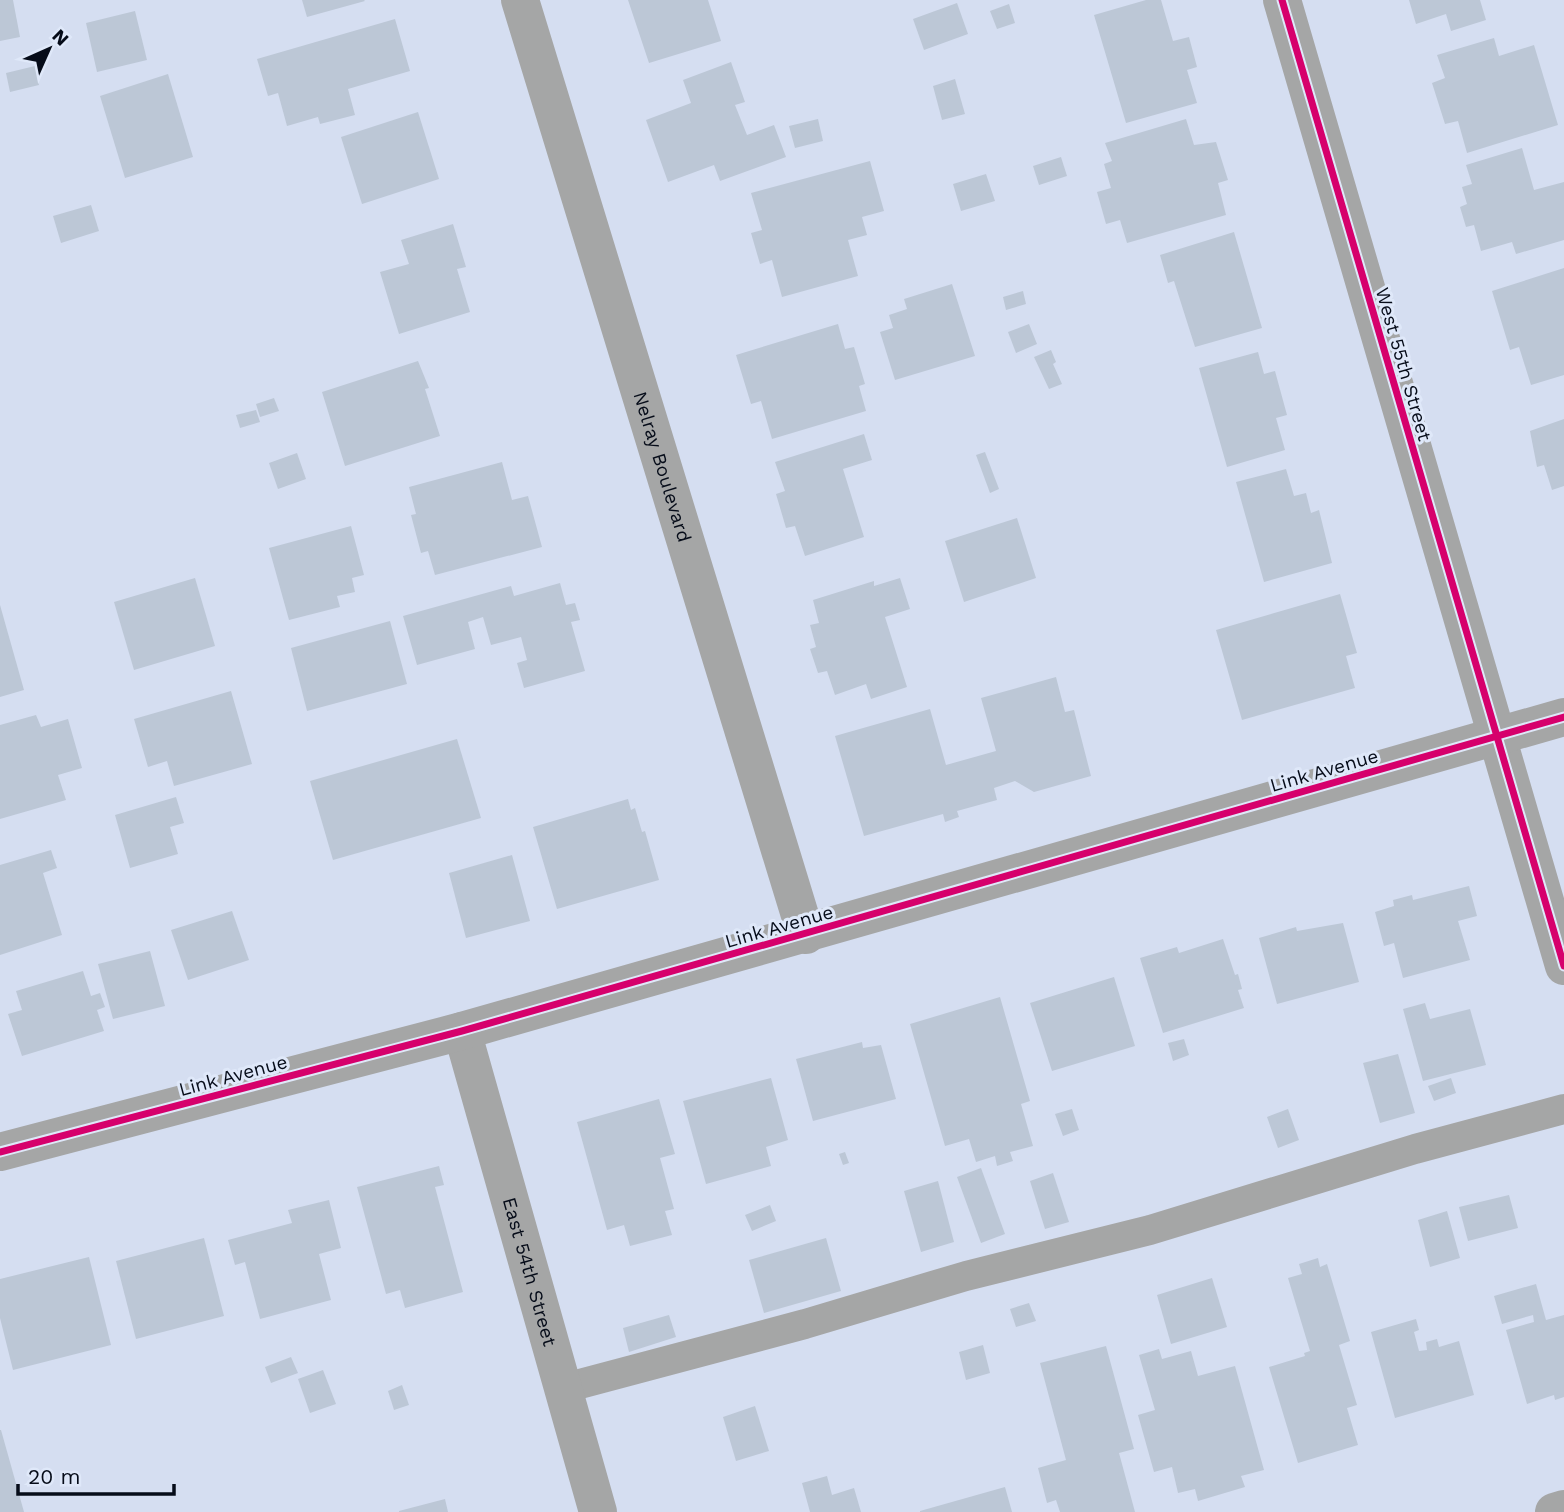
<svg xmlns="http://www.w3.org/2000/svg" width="1564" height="1512" font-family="'Work Sans',sans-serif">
  <rect width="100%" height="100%" fill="#d5def1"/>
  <g fill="#bcc7d6">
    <polygon points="0,0 13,0 20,37 0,41"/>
    <polygon points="302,0 364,0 365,1 307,17"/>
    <polygon points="628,0 708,0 721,41 649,63"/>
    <polygon points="1146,0 1161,0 1173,41 1189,37 1197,67 1187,70 1197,103 1126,123 1094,15"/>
    <polygon points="1409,0 1480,0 1486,20 1451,31 1446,14 1416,24"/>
    <polygon points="957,3 968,34 924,50 913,19"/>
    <polygon points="1009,4 1015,23 997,29 990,11"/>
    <polygon points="135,11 147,60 97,72 86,23"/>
    <polygon points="395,19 410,71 348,89 355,115 320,124 318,117 287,126 278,93 268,96 257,59"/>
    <polygon points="1494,38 1499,56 1534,45 1558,125 1467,153 1458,121 1445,124 1432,83 1445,78 1437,55"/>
    <polygon points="731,62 745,102 735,105 747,135 774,125 786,157 720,181 714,165 668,182 646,120 691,103 683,80"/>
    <polygon points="35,66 39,85 10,92 6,73"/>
    <polygon points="168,74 193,157 125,178 100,96"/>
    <polygon points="955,79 965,114 942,120 933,86"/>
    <polygon points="418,112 439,179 362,204 341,137"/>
    <polygon points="818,119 823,141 795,148 789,126"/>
    <polygon points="1186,119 1194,145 1216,142 1228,180 1218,183 1226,215 1127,243 1120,220 1106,224 1097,192 1111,188 1104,164 1112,161 1105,143"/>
    <polygon points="1522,148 1534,190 1564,182 1564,240 1516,254 1512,242 1481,251 1474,225 1466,227 1460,207 1467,204 1462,187 1472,184 1466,165"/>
    <polygon points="1061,157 1067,176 1039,185 1033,166"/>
    <polygon points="870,161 884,211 862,217 867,235 848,240 858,276 782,297 772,260 760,264 751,233 762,230 751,193"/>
    <polygon points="986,174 995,201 961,211 953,184"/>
    <polygon points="91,205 99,231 61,243 53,216"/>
    <polygon points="453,224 466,267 457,269 470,312 399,334 380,272 409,264 401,240"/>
    <polygon points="1234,232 1262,328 1195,347 1174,281 1168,283 1160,255"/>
    <polygon points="1564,268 1564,375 1531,385 1519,347 1510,350 1492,291"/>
    <polygon points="952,284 975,356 895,380 880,332 893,328 889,315 907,309 904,299"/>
    <polygon points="1023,291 1026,304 1006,310 1003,297"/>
    <polygon points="838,324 845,349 854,347 865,384 859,386 866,411 772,439 761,401 751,404 736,355"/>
    <polygon points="1029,324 1037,344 1016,353 1008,332"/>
    <polygon points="1051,350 1056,362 1053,364 1062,384 1049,389 1034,357"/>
    <polygon points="1258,352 1264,374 1275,371 1287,415 1276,418 1285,450 1227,467 1199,368"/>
    <polygon points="418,361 429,388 425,389 440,436 345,466 322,392"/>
    <polygon points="274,398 279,411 260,417 256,404"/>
    <polygon points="256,410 260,422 240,428 236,415"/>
    <polygon points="1564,419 1564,486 1552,490 1544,465 1537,467 1530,431"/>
    <polygon points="864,434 872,460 843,469 864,537 805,556 795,526 786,528 776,494 785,491 775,462"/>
    <polygon points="985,452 999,489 990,493 976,455"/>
    <polygon points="297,453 306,479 278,489 269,463"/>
    <polygon points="502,462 512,500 528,496 542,547 435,575 428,551 421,553 411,515 416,514 409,487"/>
    <polygon points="1286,469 1294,496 1306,493 1311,513 1319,510 1332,563 1264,582 1236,482"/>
    <polygon points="1017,518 1036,578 964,602 945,541"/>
    <polygon points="351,526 364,575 352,578 355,592 337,596 340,607 289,620 269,548"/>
    <polygon points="195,578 215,646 134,670 114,602"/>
    <polygon points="900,578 910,609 885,617 907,687 871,699 866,684 835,695 827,671 818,673 810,649 816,647 810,625 819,623 813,600 874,581 874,586"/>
    <polygon points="560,583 566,605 575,603 580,620 571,622 585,671 524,688 517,663 527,660 521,637 491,645 483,617 468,622 475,649 417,665 403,616 511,586 514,596"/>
    <polygon points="1340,594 1357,653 1346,656 1355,688 1242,720 1216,630"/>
    <polygon points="0,605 24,690 0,697"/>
    <polygon points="390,621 407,684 307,711 291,648"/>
    <polygon points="1056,677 1065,712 1074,710 1091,776 1034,792 1015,781 994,788 997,800 957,811 959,817 945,822 943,814 864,836 835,736 930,709 946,765 996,751 981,698"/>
    <polygon points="231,691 252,764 174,786 167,761 148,767 134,719"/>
    <polygon points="36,715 41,727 68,719 82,768 58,775 66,800 0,819 0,725"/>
    <polygon points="457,739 481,818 333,860 310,781"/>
    <polygon points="176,797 184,823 170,827 178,854 130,868 115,815"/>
    <polygon points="628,799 631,810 635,808 642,832 645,831 659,880 557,909 533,827"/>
    <polygon points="51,850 57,868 43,873 62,935 0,955 0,865"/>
    <polygon points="512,855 530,921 466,938 449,873"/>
    <polygon points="1469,886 1477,916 1458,921 1470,960 1403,978 1394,943 1384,946 1375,912 1394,906 1393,900 1412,895 1413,900"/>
    <polygon points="232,911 249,960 188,980 171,930"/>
    <polygon points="1343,923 1359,982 1277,1004 1259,938 1296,927 1297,931"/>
    <polygon points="1223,939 1235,975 1238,974 1242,989 1238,990 1244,1008 1163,1033 1140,958 1177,947 1179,953"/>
    <polygon points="150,951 165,1006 113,1019 98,964"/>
    <polygon points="83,971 91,996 100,993 105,1007 97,1010 104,1031 22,1056 8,1014 22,1010 16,991"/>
    <polygon points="1114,977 1135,1046 1052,1071 1030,1003"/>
    <polygon points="1000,997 1030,1101 1021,1104 1033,1146 1010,1152 1013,1161 997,1166 995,1156 976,1162 969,1139 945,1146 910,1024"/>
    <polygon points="1425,1003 1430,1019 1470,1009 1486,1065 1423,1081 1403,1009"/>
    <polygon points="1184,1039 1189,1055 1173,1061 1168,1043"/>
    <polygon points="862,1042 863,1048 881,1045 896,1099 813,1121 796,1059"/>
    <polygon points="1398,1054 1415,1113 1380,1123 1363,1063"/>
    <polygon points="771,1078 788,1140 766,1147 771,1166 706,1184 683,1101"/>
    <polygon points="1451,1078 1456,1093 1434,1101 1428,1086"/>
    <polygon points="659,1099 675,1154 660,1158 674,1209 665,1211 672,1235 630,1246 624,1225 607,1230 577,1122"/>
    <polygon points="1072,1109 1079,1130 1063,1136 1055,1114"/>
    <polygon points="1288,1109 1299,1140 1278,1148 1267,1117"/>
    <polygon points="845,1152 849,1163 843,1165 839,1154"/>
    <polygon points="439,1166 444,1185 435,1187 463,1292 405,1308 400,1290 386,1294 357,1187"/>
    <polygon points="981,1168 1005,1234 981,1243 957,1177"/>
    <polygon points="1053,1173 1069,1222 1045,1229 1030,1181"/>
    <polygon points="938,1181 954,1242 921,1252 904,1191"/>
    <polygon points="1509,1195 1518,1228 1468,1241 1459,1207"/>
    <polygon points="329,1200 341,1248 319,1254 331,1300 260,1319 245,1262 235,1265 228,1240 292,1223 288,1210"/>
    <polygon points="770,1205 776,1221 752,1231 745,1215"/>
    <polygon points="1447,1211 1460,1258 1430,1267 1418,1220"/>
    <polygon points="204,1238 224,1316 136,1339 116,1261"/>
    <polygon points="826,1238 841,1291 764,1313 749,1260"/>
    <polygon points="89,1257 111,1345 13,1370 0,1318 0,1279"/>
    <polygon points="1318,1258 1320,1267 1327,1264 1350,1341 1339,1345 1357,1405 1347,1408 1358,1445 1298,1463 1269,1367 1305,1356 1304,1353 1310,1351 1288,1278 1302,1274 1299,1264"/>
    <polygon points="1212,1278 1227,1327 1171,1344 1157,1295"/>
    <polygon points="1536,1284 1546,1320 1564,1315 1564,1397 1555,1400 1554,1395 1527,1404 1506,1330 1534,1322 1533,1315 1502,1324 1494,1296"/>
    <polygon points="1029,1303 1036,1321 1016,1327 1010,1309"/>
    <polygon points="669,1315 676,1337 629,1352 623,1328"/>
    <polygon points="1416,1319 1419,1330 1414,1332 1419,1351 1427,1350 1426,1342 1437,1339 1439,1347 1459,1341 1474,1395 1395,1418 1371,1332"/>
    <polygon points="983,1345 990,1373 966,1380 959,1352"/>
    <polygon points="1106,1346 1134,1449 1119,1453 1135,1512 1060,1512 1056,1500 1047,1503 1038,1468 1066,1460 1040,1363"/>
    <polygon points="1159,1349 1162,1359 1191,1351 1198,1376 1235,1366 1264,1470 1241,1476 1245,1487 1198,1501 1195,1489 1178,1493 1172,1467 1154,1472 1138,1415 1155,1410 1139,1355"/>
    <polygon points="291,1357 298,1373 271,1383 265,1367"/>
    <polygon points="323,1370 336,1404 310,1413 298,1379"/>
    <polygon points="402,1385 409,1405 394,1410 388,1391"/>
    <polygon points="755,1406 769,1451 736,1461 723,1417"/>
    <polygon points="0,1430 1,1430 24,1512 0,1512"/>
    <polygon points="827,1476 832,1495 854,1488 861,1512 810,1512 802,1483"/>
    <polygon points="1005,1487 1012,1512 920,1512 920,1511"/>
    <polygon points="445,1499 448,1512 399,1512 399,1511"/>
  </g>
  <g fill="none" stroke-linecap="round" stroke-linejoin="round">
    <polyline stroke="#a5a6a6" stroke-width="30" points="561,1389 805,1324 966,1276 1150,1230 1415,1149 1564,1109"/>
    <g stroke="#a5a6a6" stroke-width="38">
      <path id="s1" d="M520 0 806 935"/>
      <polyline points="1282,0 1564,966"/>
      <path id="s2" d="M462 1031 598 1512"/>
      <polyline points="0,1152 462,1031 1564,717"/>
    </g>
    <polyline stroke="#a5a6a6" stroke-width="38" points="1554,1512 1564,1509"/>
    <g stroke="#dfe8f9" stroke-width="11">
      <g id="cycleway">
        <polyline points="1282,0 1564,966"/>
        <polyline points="0,1152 462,1031 1564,717"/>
      </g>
    </g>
    <use href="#cycleway" stroke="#d6006c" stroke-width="7"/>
  </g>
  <g text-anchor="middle" stroke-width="6" stroke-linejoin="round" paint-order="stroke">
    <g font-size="19" fill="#060c19" stroke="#dfe8f9">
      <text transform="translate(1404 364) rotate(74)" y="7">West 55th Street</text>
      <text dy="7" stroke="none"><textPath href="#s1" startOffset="488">Nelray Boulevard</textPath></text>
      <text transform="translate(1324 770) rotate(-16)" y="7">Link Avenue</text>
      <text transform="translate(779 926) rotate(-16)" y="7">Link Avenue</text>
      <text transform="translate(233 1075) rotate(-15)" y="7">Link Avenue</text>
      <text dy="7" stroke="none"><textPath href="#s2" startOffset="250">East 54th Street</textPath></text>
    </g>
  </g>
  <g transform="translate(49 49) rotate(45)" stroke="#dfe8f9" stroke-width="5" paint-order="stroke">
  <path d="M0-5L12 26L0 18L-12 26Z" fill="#060c19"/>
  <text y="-10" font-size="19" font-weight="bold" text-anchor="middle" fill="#060c19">N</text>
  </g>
  <path d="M18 1484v10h156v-10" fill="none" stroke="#060c19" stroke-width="3.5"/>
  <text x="28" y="1484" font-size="21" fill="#060c19" stroke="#dfe8f9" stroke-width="5" paint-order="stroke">20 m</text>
</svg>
